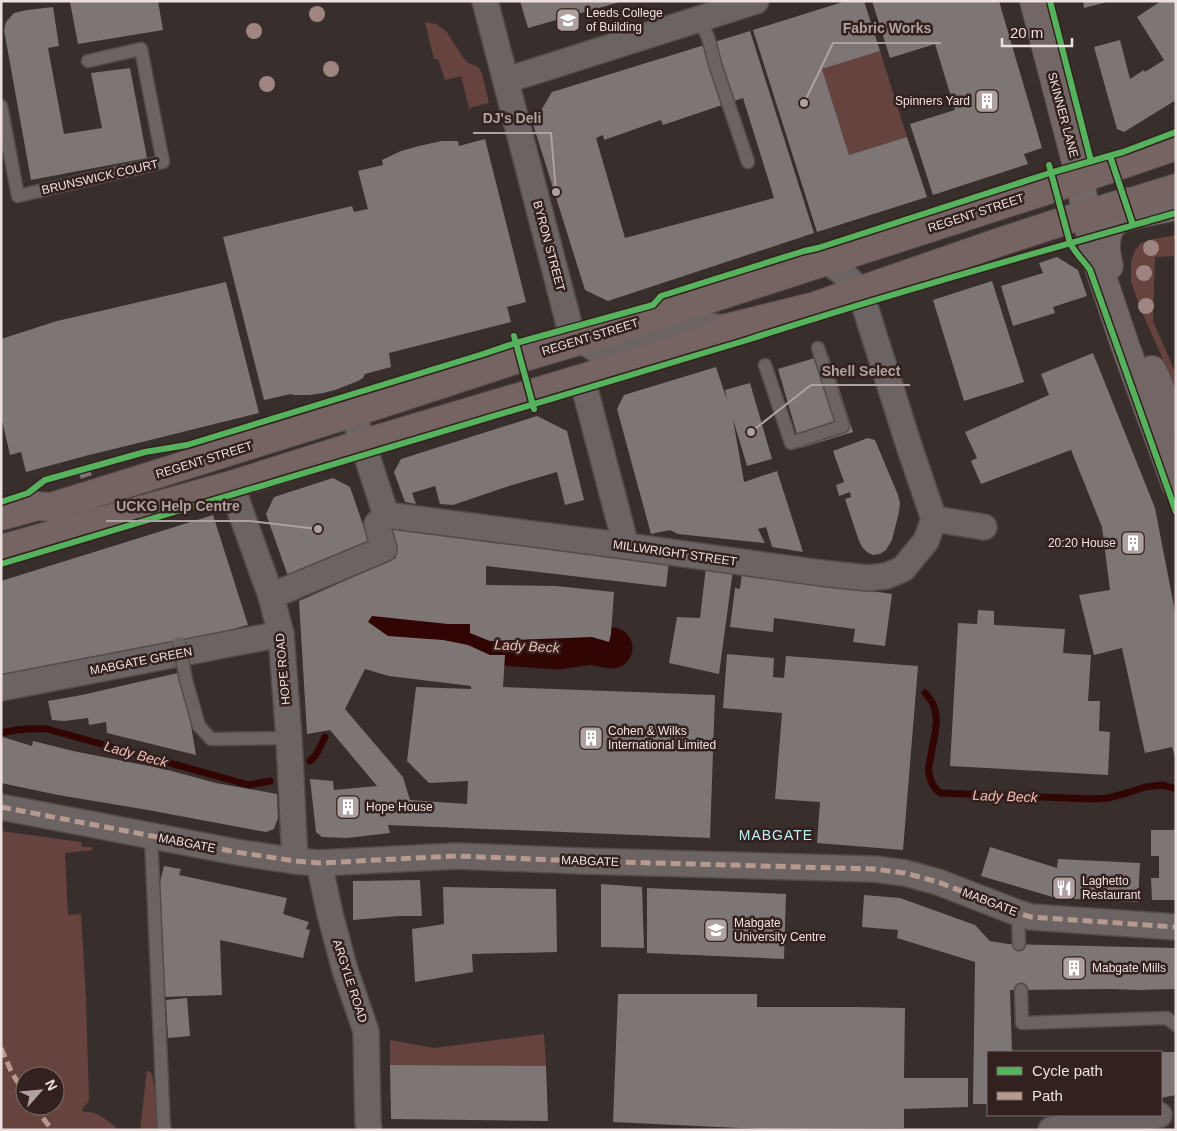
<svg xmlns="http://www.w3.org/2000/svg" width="1177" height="1131" font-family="Helvetica,sans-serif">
  <rect width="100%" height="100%" fill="#382e2c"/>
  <g fill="#66433e" fill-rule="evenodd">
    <polygon points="425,22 436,24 446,31 462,56 467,62 478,67 482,73 489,103 469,108 461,76 445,80 438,59 434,59"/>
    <polygon points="880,51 907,137 849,155 822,69"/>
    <polygon points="1176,235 1176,239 1174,239 1174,256 1155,257 1153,321 1176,374 1176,388 1141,310 1131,282 1131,262 1135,250 1140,244 1149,240"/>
    <path d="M1 831 81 842 82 847H92V850L65 853 68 915 81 914 86 999 89 1101 82 1109 84 1112C97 1110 109 1122 119 1130H1ZM25 1076H55V1106H25Z"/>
    <polygon points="544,1034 546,1066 390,1065 390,1040 434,1048"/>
    <polygon points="147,1070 152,1074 157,1104 161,1117 173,1128 173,1130 140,1130"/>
  </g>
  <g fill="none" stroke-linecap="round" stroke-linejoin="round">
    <g stroke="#320505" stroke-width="7">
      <path d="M925 693C945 712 933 737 930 761 929 764 928 769 929 773 930 781 934 788 940 793L1093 799 1108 798 1127 793 1145 787 1163 785 1176 789"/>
      <path d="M1 733C17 729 31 728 47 729L249 785 270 781"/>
      <polyline points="310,761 316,755 325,737"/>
    </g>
    <polyline stroke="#320505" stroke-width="41" points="383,629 433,630 487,644 558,649 591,644 612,648"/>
  </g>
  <g fill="#7e7674" fill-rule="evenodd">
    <polygon points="74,1 158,1 163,30 78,44 70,2"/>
    <polygon points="520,1 619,1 620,2 528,28"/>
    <polygon points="846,1 864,1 880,51 822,69 849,155 907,137 927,197 817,232 753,30"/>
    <polygon points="872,1 999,1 1042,148 1024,154 1028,164 933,195 910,124 955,110 935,44 890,58"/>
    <polygon points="1083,1 1107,1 1107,2 1084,8"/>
    <polygon points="1161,1 1176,1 1176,100 1124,132 1117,129 1094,47 1120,40 1130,79 1144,70 1145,72 1164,60 1137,17"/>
    <polygon points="53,7 59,46 48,48 64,134 102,128 91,73 130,68 147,158 31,180 4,30 6,22 14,13 27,10"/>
    <path d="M750 31 814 233 608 301 585 290 533 124 552 92ZM743 98 774 198 625 238 596 138 603 135 604 140 661 120 663 125Z"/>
    <polygon points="485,139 526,302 507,307 511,322 389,353 391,367 365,374 363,378 358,381 335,390 323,393 310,395 294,395 291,394 264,400 223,237 352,206 354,212 368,209 358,171 383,165 382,160 401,151 419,146 441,141 458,141 459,146"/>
    <polygon points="1057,257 1078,270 1087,296 1053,307 1055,313 1013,326 1001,286 1043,273 1039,263"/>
    <polygon points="992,281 1024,382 964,401 933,300"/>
    <polygon points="226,282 259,413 130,445 89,455 26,472 21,452 10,455 1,416 1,339 57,321"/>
    <polygon points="1093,353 1155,508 1176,617 1176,760 1172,747 1145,753 1122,648 1094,655 1079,595 1110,590 1102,527 1071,450 981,484 971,461 977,458 965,432 1049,395 1041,374"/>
    <polygon points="828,354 853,432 801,448 778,369"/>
    <polygon points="716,367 727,400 725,390 750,383 772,459 747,466 733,419 744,482 777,471 803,552 772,547 766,527 758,529 765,543 678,534 670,530 651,534 617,409 624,395"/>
    <polygon points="537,416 567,431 584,500 565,505 557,472 509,486 453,505 440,504 435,486 412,493 416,504 405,502 394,472 401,459"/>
    <polygon points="868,438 875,440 898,495 900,503 899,512 892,540 886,550 880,554 873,555 867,552 862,547 859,541 845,499 851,497 850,492 839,496 836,485 844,482 833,451"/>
    <polygon points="90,471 92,475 81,479 79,474"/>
    <polygon points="333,478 350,487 370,545 288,576 266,514 274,497"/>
    <polygon points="213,515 248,625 179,643 1,679 1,581"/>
    <path d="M392 529 669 561 666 587 486 566V585L556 586 614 592 611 634 609 642 592 637 490 641 470 633V624H448L372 616 368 622 388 636 443 640 468 645 490 655H505L503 687 715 695 710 838 388 825 390 833 347 838 322 837 316 832 310 779 333 781 334 790 377 786 330 730 307 734 299 601 396 558ZM365 669 389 676 471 686V689L416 687 407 761 429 783 468 781 467 804 410 800 403 777 345 709Z"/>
    <polygon points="706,567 733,570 719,674 669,663 677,617 700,618"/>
    <polygon points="742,573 892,594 885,646 853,642 855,629 774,618 773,632 730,627 735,588 740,589"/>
    <polygon points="978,610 994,611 994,625 1065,629 1063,653 1091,655 1088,701 1100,701 1099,731 1110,732 1108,775 950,766 958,623 977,624"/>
    <polygon points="727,654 774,658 773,677 784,678 786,656 918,666 903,850 817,843 820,802 775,799 782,713 723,708"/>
    <polygon points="182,672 196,755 107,733 106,722 89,725 88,718 64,721 52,720 48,701 82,695"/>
    <polygon points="3,737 32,746 33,741 73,751 164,769 216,783 277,794 278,818 274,829 266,832 148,810 58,795 1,783 1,744"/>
    <polygon points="1151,830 1176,830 1176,900 1152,900 1151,878 1159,878 1159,856 1151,856"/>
    <polygon points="990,847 1057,868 1058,859 1140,863 1138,902 1056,898 981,876"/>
    <polygon points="164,866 181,869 179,875 287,898 283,914 309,922 306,929 310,930 303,958 220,940 222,995 163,997 158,890"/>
    <polygon points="420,880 422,916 399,916 353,920 353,881"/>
    <polygon points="601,884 642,887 644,948 601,947"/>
    <polygon points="443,887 556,889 557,952 472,954 473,972 415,982 412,929 444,924"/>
    <polygon points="647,888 786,894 784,959 647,953"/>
    <polygon points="864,895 900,898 975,925 990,941 1008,944 1176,948 1176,989 1138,990 1112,989 1010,990 1012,1052 988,1052 988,1104 973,1104 975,962 897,938 898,930 862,927"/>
    <polygon points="618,994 757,994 757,1007 857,1007 905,1008 904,1078 968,1078 968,1107 904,1109 904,1128 760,1129 613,1122"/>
    <polygon points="187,998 190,1036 168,1038 166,1000"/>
    <polygon points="1161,1052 1176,1052 1176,1095 1161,1098"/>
    <polygon points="390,1065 546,1066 548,1121 391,1119"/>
  </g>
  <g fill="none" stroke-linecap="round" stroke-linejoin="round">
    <g stroke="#544b4a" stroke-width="15">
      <g id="lane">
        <polyline points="699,19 708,37 715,64 748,162"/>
        <polyline points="1,106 18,196 163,162 141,49 88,61"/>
        <polyline points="765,365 791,443 843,426 818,348"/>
        <polyline points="186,680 199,726 211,739 289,738"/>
        <polyline points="151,836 164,1130"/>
        <polyline points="1018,913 1019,944"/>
        <polyline points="1021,990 1022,1023 1167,1018 1176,1025"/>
      </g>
    </g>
    <g stroke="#544b4a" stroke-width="28">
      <g id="street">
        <polyline points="485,1 570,328 582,340 600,352 621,351 705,325 724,328"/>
        <polyline points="507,80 756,1"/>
        <polyline points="582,378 626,546"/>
        <polyline points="353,413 386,515"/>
        <polyline points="231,485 271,596 281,634 289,738 295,861"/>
        <polyline points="386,515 626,546 821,573 867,578 886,576 903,569 926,541 934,519 911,452 860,291 841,271 827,261"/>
        <polyline points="934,519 984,527"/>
        <polyline points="271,596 384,549 377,524 386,515"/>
        <polyline points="1,688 281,634"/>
        <polyline points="1,807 236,852 295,861 319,863 457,856 582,861 874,869 905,873 938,882 1018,913 1031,917 1176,927"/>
        <polyline points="319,863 330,914 345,970 366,1031 368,1123 369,1130"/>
        <polyline points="1051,1130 1159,1115"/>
      </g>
    </g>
    <g stroke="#544b4a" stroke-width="30">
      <g id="secondary">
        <polyline points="1034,1 1077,166 1094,253 1126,348 1176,485"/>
        <path d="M1109 266C1105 251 1103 233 1115 222 1123 215 1164 209 1176 206"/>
        <polyline points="1152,370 1176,424"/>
      </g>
    </g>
    <g stroke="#544b4a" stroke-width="30">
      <g id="highway">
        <polyline points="1,516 38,506 51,507 353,413 521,358 582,340 1054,188 1176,146"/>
        <polyline points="1,549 231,485 364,443 627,365 711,337 726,328 815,306 997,243 1064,221 1127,202 1134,201 1176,188"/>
      </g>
    </g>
    <use href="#lane" stroke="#6c6463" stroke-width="12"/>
    <use href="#street" stroke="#6c6463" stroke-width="25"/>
    <use href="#secondary" stroke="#736765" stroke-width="28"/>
    <use href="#highway" stroke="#756461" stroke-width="28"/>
    <g stroke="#544b4a" stroke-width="15" stroke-linecap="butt">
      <polyline id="lane-bridge" points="179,643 186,680"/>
    </g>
    <use href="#lane-bridge" stroke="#6c6463" stroke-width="12"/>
    <g stroke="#b69a8f" stroke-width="5" stroke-dasharray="10 5" stroke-linecap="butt">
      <polyline points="1,807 236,852 295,861 319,863 457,856 582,861 874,869 905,873 938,882 1018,913 1031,917 1176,927"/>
      <polyline points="1,1048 12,1073 25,1094"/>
      <polyline points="34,1106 52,1130"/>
    </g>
    <g stroke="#32211e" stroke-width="9">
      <g id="cycleway">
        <polyline points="1050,1 1091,161"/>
        <polyline points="1110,156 1133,225"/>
        <path d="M1049 165 1070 243C1075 253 1084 261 1090 270L1176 512"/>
        <polyline points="514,336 534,409"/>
        <polyline points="1,502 28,493 45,480 145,452 187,445 480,355 516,343 653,305 661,296 804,251 818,248 1050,173 1123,152 1176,132"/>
        <path d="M1 564 747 340C889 294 1032 254 1176 213"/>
      </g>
    </g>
    <use href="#cycleway" stroke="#56b35d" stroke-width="6"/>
  </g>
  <g fill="#9e8581">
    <circle cx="317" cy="14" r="8"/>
    <circle cx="254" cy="31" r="8"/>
    <circle cx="331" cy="69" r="8"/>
    <circle cx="267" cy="84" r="8"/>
    <circle cx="1151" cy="248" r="8"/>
    <circle cx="1144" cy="273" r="8"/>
    <circle cx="1146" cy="306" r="8"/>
  </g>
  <defs>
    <g id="university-square" transform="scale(1.25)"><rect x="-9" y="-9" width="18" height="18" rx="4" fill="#aea2a0" stroke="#32211e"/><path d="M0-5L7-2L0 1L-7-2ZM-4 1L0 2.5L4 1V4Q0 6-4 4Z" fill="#fff"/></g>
    <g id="building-square" transform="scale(1.25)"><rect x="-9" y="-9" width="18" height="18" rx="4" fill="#aea2a0" stroke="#32211e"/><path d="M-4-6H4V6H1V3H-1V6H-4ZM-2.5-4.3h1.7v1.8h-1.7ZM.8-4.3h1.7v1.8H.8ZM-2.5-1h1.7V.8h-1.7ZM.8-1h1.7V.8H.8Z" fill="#fff"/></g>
    <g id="restaurant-square" transform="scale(1.25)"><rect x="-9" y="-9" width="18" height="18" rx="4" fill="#aea2a0" stroke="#32211e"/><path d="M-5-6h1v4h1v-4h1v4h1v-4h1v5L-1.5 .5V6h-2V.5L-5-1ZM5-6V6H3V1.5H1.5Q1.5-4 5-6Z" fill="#fff"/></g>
  </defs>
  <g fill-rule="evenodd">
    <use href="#university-square" x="568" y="20"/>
    <use href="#building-square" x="987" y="101"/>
    <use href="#building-square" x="1133" y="543"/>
    <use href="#building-square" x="591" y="738"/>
    <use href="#building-square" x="348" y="807"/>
    <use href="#restaurant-square" x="1064" y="888"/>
    <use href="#university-square" x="716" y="930"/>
    <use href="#building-square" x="1074" y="968"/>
  </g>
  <g text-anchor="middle" stroke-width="5" stroke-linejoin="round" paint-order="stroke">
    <g font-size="12" fill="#ede1df" stroke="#32211e" text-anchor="start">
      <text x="586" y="17">Leeds College<tspan x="586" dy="14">of Building</tspan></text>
      <text x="970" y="105" text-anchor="end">Spinners Yard</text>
      <text x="1116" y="547" text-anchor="end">20:20 House</text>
      <text x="608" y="735">Cohen &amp; Wilks<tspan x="608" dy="14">International Limited</tspan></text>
      <text x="366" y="811">Hope House</text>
      <text x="1082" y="885">Laghetto<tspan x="1082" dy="14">Restaurant</tspan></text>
      <text x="734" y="927">Mabgate<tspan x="734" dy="14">University Centre</tspan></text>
      <text x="1092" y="972">Mabgate Mills</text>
    </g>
    <g font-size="12" fill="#ede1df" stroke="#32211e">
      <text transform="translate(1063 115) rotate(75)" y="4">SKINNER LANE</text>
      <text transform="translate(100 177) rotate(-13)" y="4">BRUNSWICK COURT</text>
      <text transform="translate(976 213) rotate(-18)" y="4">REGENT STREET</text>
      <text transform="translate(549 246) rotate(75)" y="4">BYRON STREET</text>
      <text transform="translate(590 337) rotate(-17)" y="4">REGENT STREET</text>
      <text transform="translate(204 460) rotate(-17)" y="4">REGENT STREET</text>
      <text transform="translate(675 553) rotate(8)" y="4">MILLWRIGHT STREET</text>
      <text transform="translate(141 661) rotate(-11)" y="4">MABGATE GREEN</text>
      <text transform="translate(283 669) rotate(-95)" y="4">HOPE ROAD</text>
      <text transform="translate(187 843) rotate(11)" y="4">MABGATE</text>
      <text transform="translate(590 861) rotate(2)" y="4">MABGATE</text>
      <text transform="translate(990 902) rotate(21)" y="4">MABGATE</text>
      <text transform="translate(350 981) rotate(72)" y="4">ARGYLE ROAD</text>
    </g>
    <g font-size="14" font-style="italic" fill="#f4bcb4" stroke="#32211e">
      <text transform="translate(527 646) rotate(3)" y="5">Lady Beck</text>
      <text transform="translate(136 754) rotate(15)" y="5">Lady Beck</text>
      <text transform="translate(1005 796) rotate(2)" y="5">Lady Beck</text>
    </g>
    <g font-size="14" letter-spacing="1" fill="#b6f0f9" stroke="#32211e">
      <text x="776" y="840">MABGATE</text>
    </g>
  </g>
  <path fill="none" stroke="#aea2a0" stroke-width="2" d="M804 103L833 43H941M556 192L551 133H473M751 432L811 385H910M318 529L250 521H106"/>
  <g fill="#aea2a0" stroke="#32211e" stroke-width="2">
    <circle cx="804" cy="103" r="5"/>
    <circle cx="556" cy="192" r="5"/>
    <circle cx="751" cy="432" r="5"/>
    <circle cx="318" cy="529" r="5"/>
  </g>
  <g font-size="14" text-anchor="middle" font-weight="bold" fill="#aea2a0" stroke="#32211e" stroke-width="5" stroke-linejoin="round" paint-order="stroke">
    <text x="887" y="33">Fabric Works</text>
    <text x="512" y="123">DJ's Deli</text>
    <text x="861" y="376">Shell Select</text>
    <text x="178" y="511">UCKG Help Centre</text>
  </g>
  <rect width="1177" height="1131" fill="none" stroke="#ede1df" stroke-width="5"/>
  <rect x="987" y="1051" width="175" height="65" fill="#32211e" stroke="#7d6e6b"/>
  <rect x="997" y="1067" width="25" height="8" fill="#56b35d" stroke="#7d6e6b"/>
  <text x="1032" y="1076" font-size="15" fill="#ede1df">Cycle path</text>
  <rect x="997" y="1092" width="25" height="8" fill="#b69a8f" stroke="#7d6e6b"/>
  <text x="1032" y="1101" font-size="15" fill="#ede1df">Path</text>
  <g transform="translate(40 1091) rotate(63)"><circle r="24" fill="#32211e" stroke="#7d6e6b"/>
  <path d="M0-4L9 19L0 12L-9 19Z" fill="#aea2a0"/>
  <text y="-8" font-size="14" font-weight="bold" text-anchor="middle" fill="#ede1df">N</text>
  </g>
  <path d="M1002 38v8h70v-8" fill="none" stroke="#ede1df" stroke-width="2.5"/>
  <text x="1010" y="38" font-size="15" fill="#ede1df" stroke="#32211e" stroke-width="4" paint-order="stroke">20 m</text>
</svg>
